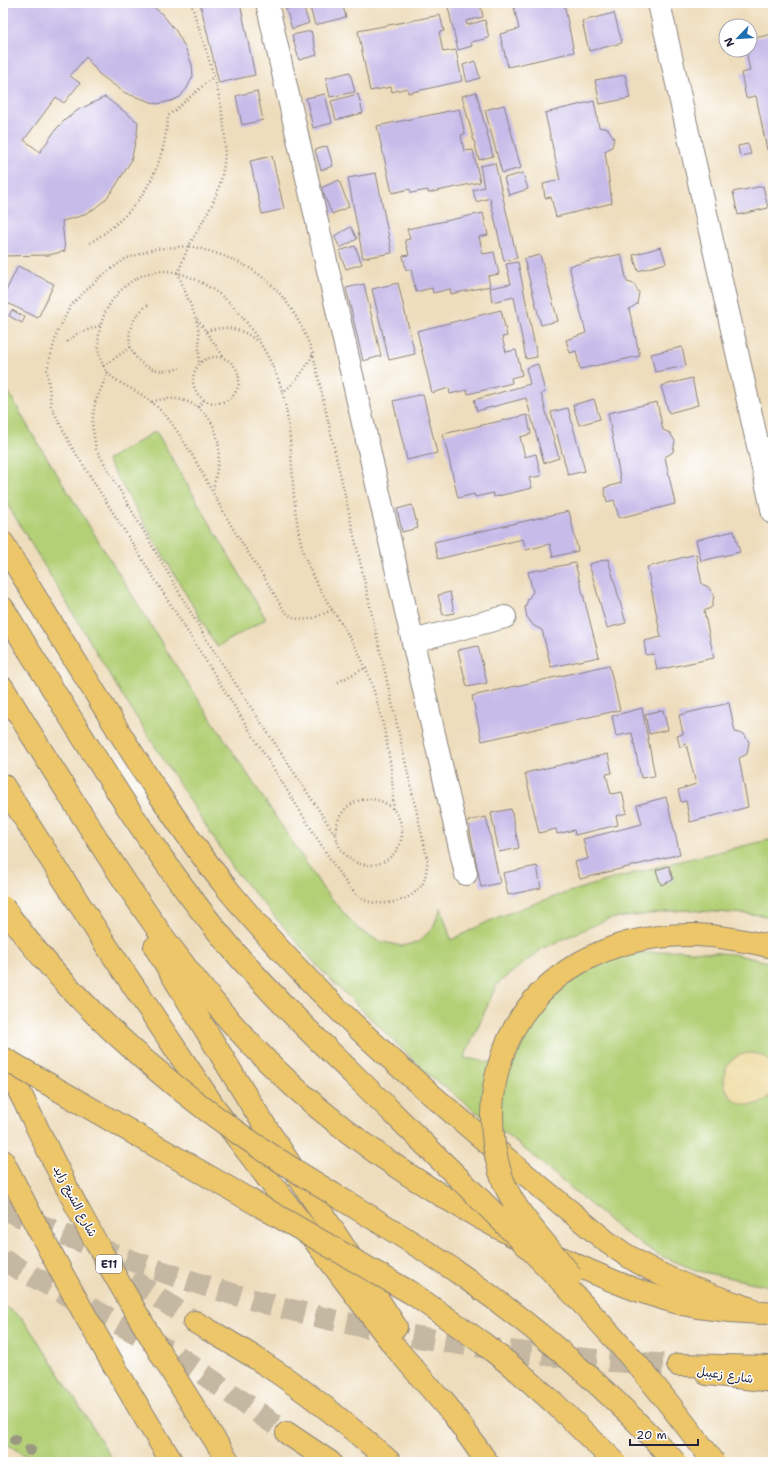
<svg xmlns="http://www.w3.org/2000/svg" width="776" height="1465" font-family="'Shantell Sans','Playpen Sans Arabic',sans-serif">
  <rect width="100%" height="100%" fill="#fff"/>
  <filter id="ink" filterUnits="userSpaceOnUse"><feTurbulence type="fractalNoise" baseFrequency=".025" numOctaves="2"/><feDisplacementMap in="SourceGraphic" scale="8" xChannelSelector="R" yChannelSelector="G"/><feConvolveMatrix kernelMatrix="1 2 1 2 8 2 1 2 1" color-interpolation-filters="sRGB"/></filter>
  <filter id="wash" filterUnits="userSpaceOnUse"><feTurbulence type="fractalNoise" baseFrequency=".012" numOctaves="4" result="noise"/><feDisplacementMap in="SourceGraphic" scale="16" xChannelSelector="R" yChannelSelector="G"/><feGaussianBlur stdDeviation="0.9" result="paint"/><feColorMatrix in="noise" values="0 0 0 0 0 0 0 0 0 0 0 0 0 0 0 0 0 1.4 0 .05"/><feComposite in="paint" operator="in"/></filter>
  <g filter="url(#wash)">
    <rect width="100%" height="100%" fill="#eeddbc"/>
    <g fill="#b3d077" stroke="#6a7959">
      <path d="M3 382 31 432 173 661 324 890 358 929 379 941 402 946 418 942 433 928 441 907 451 940C470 931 489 920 509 913 595 880 684 860 773 839V919L762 915 684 910 608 919 543 948 497 984 464 1058 502 1064 544 996 586 969 622 955 678 950 733 954 773 963V1287L698 1271 659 1255 620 1230 536 1158 428 1074 321 970 235 871 122 695 3 497Z"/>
      <polygon points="156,431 266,619 217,647 107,460"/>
      <polygon points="3,1305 22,1318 49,1357 114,1462 37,1462 3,1442"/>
    </g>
    <circle fill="#eeda9e" stroke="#887e6c" cx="750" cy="1079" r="26"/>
    <g id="blocks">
      <g fill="#c7bbe9">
        <polygon points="3,3 149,3 162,14 176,31 186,49 192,65 193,76 187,88 180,97 171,101 157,104 125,93 99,74 86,57 70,76 80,83 64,103 56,97 24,140 40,152 57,128 65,120 78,110 105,97 138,122 137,134 131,161 115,187 106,199 94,209 81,216 62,221 65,251 49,255 3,256"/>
        <polygon points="200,3 240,3 255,75 219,83"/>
        <polygon points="315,3 342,3 346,17 315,25 309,4"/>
        <polygon points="447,3 480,3 483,17 466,21 467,25 485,20 489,38 471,42 472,46 458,50"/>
        <polygon points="513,3 564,3 574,52 508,67 500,34 519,29"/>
        <polygon points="302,4 309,23 292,29 286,9"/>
        <polygon points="614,13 622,43 589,51 582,21"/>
        <polygon points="440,15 444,31 439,32 443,52 456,50 462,81 408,93 407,88 392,92 391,87 370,91 358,31"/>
        <polygon points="311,31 317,55 299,60 292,35"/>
        <polygon points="773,34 773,149 767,150 756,96 746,98 741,73 750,71 746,50 750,50 750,39"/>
        <polygon points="475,61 480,78 467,82 463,65"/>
        <polygon points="350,72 355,92 330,97 326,78"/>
        <polygon points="625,75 630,98 600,104 595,80"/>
        <polygon points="257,91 263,120 242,125 236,96"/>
        <polygon points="476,92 493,156 479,160 462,96"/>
        <polygon points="325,94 332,123 313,128 306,98"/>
        <polygon points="358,94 363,113 336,120 331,101"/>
        <polygon points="594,101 599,127 608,129 614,138 612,147 605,151 612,203 556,217 551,197 545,198 543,184 560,180 545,113"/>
        <polygon points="504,105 521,168 502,173 485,110"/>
        <polygon points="459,109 465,134 461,135 464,151 473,150 480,182 428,193 428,190 411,193 410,189 392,193 377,126"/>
        <polygon points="748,144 751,154 740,156 738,146"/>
        <polygon points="327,146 333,166 321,170 315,150"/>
        <polygon points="272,156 284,209 262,214 250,161"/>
        <polygon points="495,163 517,258 504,261 490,198 476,202 473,190 484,187 480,166"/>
        <polygon points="376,173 392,253 363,258 348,178"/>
        <polygon points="523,173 528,189 509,195 504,178"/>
        <polygon points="339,180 349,207 332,214 321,188"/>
        <polygon points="763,186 768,208 738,215 733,192"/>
        <polygon points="483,213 488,235 479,237 483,254 494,252 499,274 488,276 490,286 451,294 450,289 433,293 432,288 416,292 411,269 406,270 403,256 409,255 405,240 410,239 407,229"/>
        <polygon points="351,227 357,239 340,248 334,236"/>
        <polygon points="355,246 362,264 346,269 339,251"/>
        <polygon points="661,247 666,263 638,271 633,255"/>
        <polygon points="621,254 627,282 634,284 639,293 637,304 629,309 640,356 580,369 576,351 570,353 566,340 586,333 569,266"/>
        <polygon points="540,255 558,321 541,325 524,259"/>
        <polygon points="518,262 537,357 526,359 514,297 492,302 490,288 511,284 506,264"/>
        <polygon points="18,266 54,284 38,318 3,301 3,297"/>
        <polygon points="398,283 415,354 389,360 372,289"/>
        <polygon points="364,284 381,356 363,361 346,288"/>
        <polygon points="12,310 25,317 22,323 9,316"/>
        <polygon points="501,310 507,336 502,337 506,352 516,350 522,375 511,378 512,383 468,394 467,390 450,394 449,388 432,393 417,331"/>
        <polygon points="682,347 686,366 655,372 651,354"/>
        <polygon points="538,364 545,392 541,394 559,458 544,463 526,398 477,411 474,400 530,384 526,368"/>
        <polygon points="692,378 698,405 669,413 661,386"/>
        <polygon points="423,394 437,453 407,460 393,401"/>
        <polygon points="594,399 600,419 579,425 573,405"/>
        <polygon points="657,402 663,430 670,433 675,441 673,452 665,457 675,504 619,518 614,500 607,502 604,488 621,483 608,413"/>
        <polygon points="568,408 585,471 568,475 551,412"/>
        <polygon points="527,415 531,434 520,437 525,457 536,454 541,476 529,478 532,488 494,497 493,493 475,497 474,494 458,498 443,434"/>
        <polygon points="412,505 418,528 402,532 397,509"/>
        <polygon points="569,511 578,551 553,557 550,544 526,550 523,539 438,559 434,542"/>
        <polygon points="734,531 740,552 701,561 696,540"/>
        <polygon points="696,554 702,584 708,587 714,595 712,607 704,611 714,658 657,670 654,654 646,655 644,641 661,637 647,567"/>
        <polygon points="608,559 626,623 607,628 589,564"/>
        <polygon points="575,563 599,657 551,667 542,630 534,626 527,617 525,608 528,599 533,592 528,572"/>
        <polygon points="450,592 454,613 443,615 438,595"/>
        <polygon points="478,646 487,683 467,687 458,650"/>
        <polygon points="609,665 620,710 482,741 472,696"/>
        <polygon points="729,703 735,732 744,734 749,742 747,754 739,758 748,807 690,822 686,801 681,802 678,790 696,784 686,744 680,747 677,736 683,734 679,715"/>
        <polygon points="642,708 655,776 641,778 632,733 616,736 612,716"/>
        <polygon points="663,710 668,730 649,734 645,714"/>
        <polygon points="608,754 612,773 606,774 611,794 622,792 627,813 616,816 618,825 575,835 574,830 557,834 556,829 539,833 525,773"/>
        <polygon points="666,797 680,854 580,879 575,862 588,859 583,839 642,824 637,805"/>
        <polygon points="511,809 519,848 499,852 491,813"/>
        <polygon points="486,817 500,883 481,887 468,821"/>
        <polygon points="537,866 541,888 508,895 503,873"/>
        <polygon points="669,866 673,880 661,885 656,870"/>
      </g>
    </g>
  </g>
  <g filter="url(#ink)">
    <use href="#blocks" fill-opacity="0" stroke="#88807c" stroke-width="1"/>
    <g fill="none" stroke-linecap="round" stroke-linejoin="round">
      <g stroke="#c5b8a2" stroke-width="22" stroke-dasharray="22 11" stroke-linecap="butt">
        <path d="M3 1209C92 1248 186 1283 280 1307 410 1341 544 1359 678 1365"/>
        <polyline points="3,1260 176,1355 287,1433"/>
        <polyline points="104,1261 195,1322"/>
      </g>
      <g stroke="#88807c" stroke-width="24">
        <g id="minor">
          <polyline points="267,3 466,874"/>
          <polyline points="659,3 773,513"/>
          <polyline points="413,641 505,617"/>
        </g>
      </g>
      <g stroke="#88807c" stroke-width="24">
        <g id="major">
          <path d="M3 543C32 593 63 641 94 691 136 760 179 829 230 892 339 1026 475 1132 607 1242 655 1277 696 1290 752 1309"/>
          <polyline points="707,1374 773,1381"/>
        </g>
      </g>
      <g stroke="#88807c" stroke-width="24">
        <g id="highway">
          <polyline points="3,608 28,649"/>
          <path d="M3 688C29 731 55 773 82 815 137 903 195 988 268 1062 339 1133 425 1190 514 1236"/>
          <polyline points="3,785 100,936 219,1114 394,1346 450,1411"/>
          <polyline points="155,947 251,1104 396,1327"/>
          <path d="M3 1059C29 1110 53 1162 80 1213 126 1298 176 1381 229 1462"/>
          <path d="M3 1161C55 1264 111 1364 172 1462"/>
          <path d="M550 1253C593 1273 637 1293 683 1304 710 1310 737 1312 765 1313"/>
          <path d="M195 1322C217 1335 241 1348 263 1363 308 1392 350 1426 390 1462"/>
          <polyline points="678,1365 773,1367"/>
          <polyline points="443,1400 487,1462"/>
          <polyline points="287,1433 330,1462"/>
        </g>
      </g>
      <g stroke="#88807c" stroke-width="2.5" stroke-dasharray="1 3" stroke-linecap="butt">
        <path d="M191 3C207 57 234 118 222 175 217 201 202 222 190 244 185 253 182 263 178 273L196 319 199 333V363"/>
        <path d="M90 243C139 212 163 174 168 116L213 77"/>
        <path d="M189 246C257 261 289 289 313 354L428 862C426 868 426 878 423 883 413 901 385 907 367 901 354 896 345 881 337 870L70 444 51 406 47 369 57 333 71 305 99 278 125 259 154 249Z"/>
        <path d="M148 305C110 332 135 383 180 368"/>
        <polyline points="197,319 224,357"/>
        <path d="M206 331C227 325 242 328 258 342"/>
        <polyline points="67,342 77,334 101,325"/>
        <circle cx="216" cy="380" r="23"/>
        <polyline points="103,366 131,347"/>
        <polyline points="108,372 95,403 92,424 96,449 208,642 336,836"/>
        <path d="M282 393C296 382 305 370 313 354"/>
        <path d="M152 402C186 390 217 412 219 449 219 462 215 478 213 492"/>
        <polyline points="198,407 204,400"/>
        <path d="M332 610C313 618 302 626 284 611 267 580 246 551 228 520 210 489 194 454 172 424 165 414 156 405 146 398 134 388 111 382 104 367 84 327 120 270 165 271 186 271 215 289 230 303 252 325 275 364 283 394 296 448 288 504 305 557 317 591 340 619 357 650 378 687 395 766 393 809"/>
        <polyline points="338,682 365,668"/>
        <circle cx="369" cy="832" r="33"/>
      </g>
      <use href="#minor" stroke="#fff" stroke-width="22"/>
      <use href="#major" stroke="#ecc669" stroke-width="22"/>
      <use href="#highway" stroke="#ecc669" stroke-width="22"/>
      <g stroke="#88807c" stroke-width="24" stroke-linecap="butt">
        <g id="highway-bridge">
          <path d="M28 649C92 752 154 857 233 950 282 1007 337 1058 391 1111 475 1195 563 1278 641 1369 666 1399 690 1431 714 1462"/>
          <path d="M3 907C64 993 154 1075 241 1135 312 1184 389 1225 460 1274 539 1329 610 1391 675 1462"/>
          <polyline points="3,1058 413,1294 484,1344 518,1371 553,1402 615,1462"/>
          <path d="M571 1276C546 1241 513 1214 500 1172 489 1134 489 1093 502 1056 531 973 611 933 696 935 722 936 747 941 773 947"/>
        </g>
      </g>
      <use href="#highway-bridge" stroke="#ecc669" stroke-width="22"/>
    </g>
    <g fill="#9a9881">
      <circle cx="15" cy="1440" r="6"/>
      <circle cx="30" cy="1450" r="6"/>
    </g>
  </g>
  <g text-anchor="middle" stroke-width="3" stroke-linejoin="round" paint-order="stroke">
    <rect fill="#fff" stroke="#646476" stroke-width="1" x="96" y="1255" width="26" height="18" rx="3"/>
    <g font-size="11" font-weight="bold" fill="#22223b">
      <text x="109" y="1268">E11</text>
    </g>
    <g font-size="12" fill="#22223b" stroke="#fff">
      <text transform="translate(75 1201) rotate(62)" y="4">شارع الشيخ زايد</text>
      <text transform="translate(725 1375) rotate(8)" y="4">شارع زعيبل</text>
    </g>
  </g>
  <rect width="776" height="1465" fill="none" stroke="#fff" stroke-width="16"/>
  <g transform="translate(738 38) rotate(245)"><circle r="19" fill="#ffffff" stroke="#a7a7b1"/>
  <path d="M0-3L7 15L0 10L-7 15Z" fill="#1f6fb2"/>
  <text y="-6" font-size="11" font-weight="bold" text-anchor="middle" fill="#22223b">N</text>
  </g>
  <path d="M630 1439v6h68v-6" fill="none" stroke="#22223b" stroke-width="2"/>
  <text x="636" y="1439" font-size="12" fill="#22223b" stroke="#ffffff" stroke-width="3" paint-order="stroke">20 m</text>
</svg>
